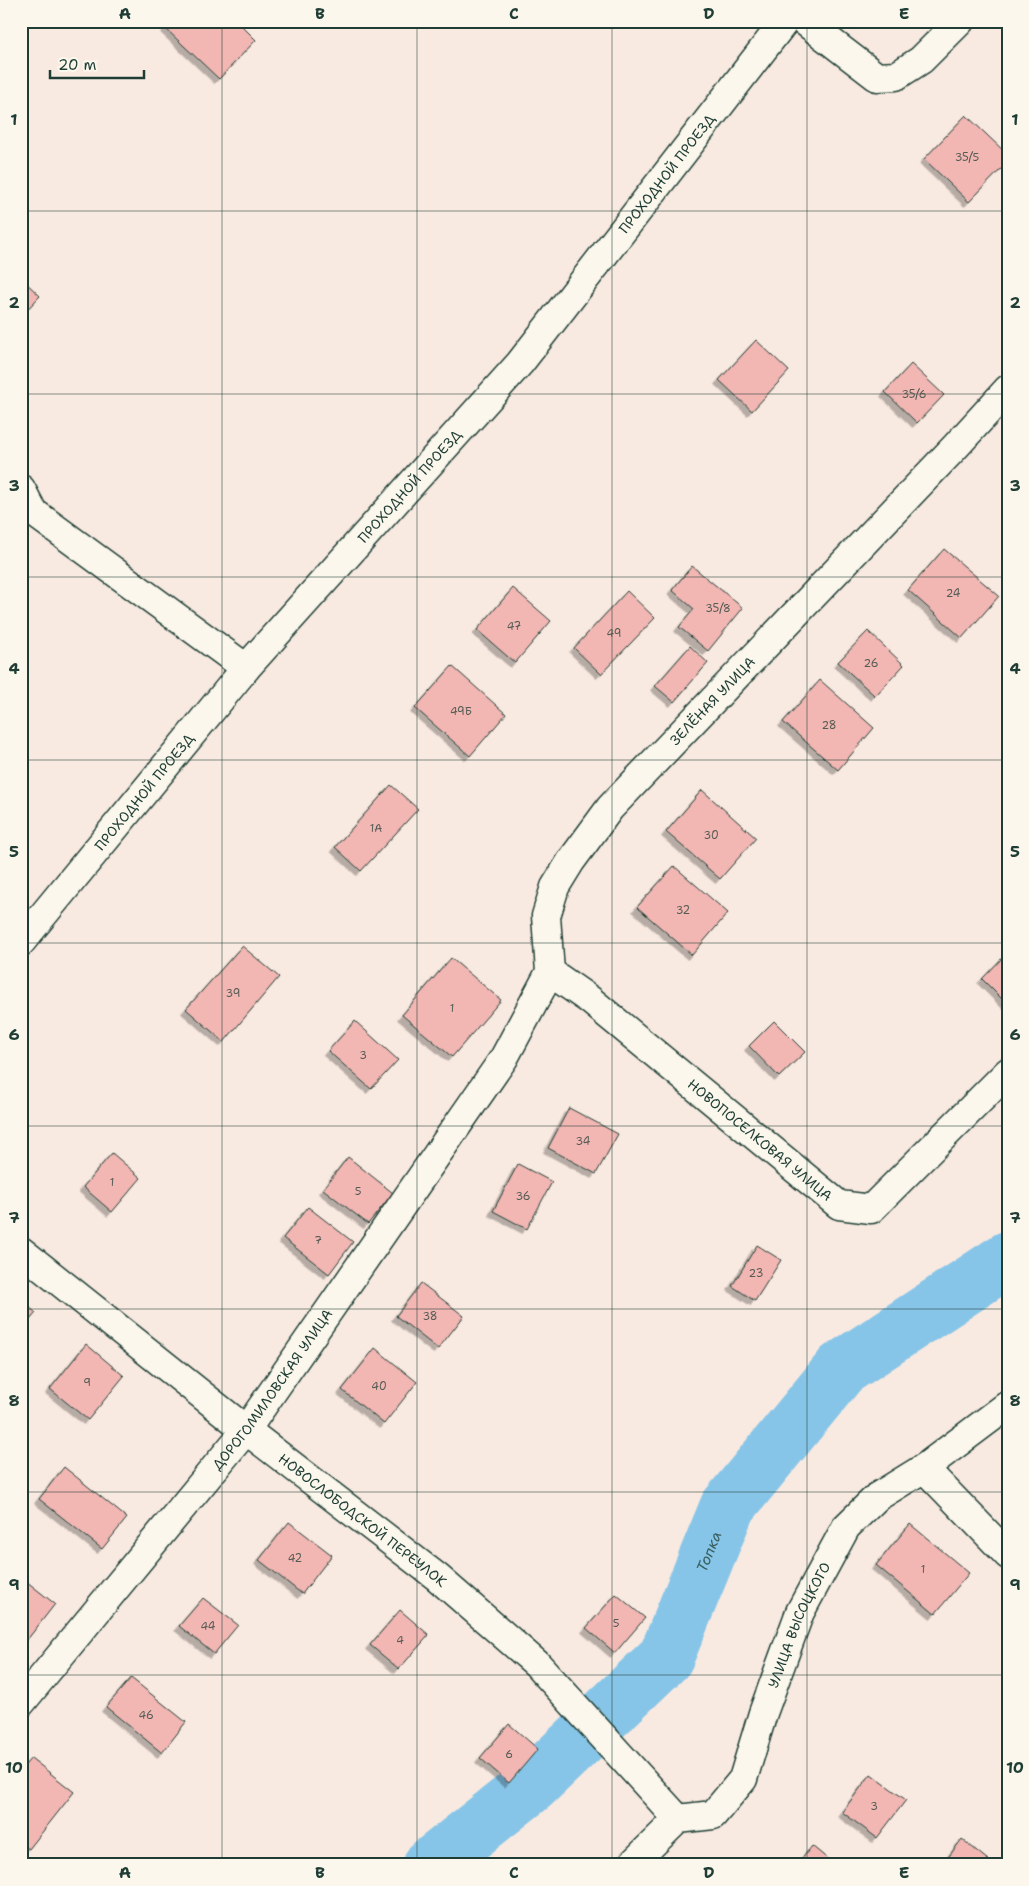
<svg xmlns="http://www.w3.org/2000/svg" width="1029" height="1886" font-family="'Shantell Sans',sans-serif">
  <defs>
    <filter id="shadow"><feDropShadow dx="-4.5" dy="4.5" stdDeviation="0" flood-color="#0004"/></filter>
  </defs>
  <rect width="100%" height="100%" fill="#f9eae1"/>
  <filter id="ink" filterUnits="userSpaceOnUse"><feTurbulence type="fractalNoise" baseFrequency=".02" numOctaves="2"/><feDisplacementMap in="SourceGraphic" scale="10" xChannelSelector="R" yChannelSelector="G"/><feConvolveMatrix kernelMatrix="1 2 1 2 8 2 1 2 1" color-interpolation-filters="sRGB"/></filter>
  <g filter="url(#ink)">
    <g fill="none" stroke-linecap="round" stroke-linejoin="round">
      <path stroke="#87c5e8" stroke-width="56" id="s1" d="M431 1865 532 1785 666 1657 727 1508 841 1369 1008 1259"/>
    </g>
    <g fill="#f2b6b3" stroke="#1f3d34" filter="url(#shadow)">
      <polygon points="171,21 237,21 256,40 219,79 165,28"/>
      <polygon points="966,115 1008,155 1008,162 969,202 924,159"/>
      <polygon points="21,278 40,296 21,316"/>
      <polygon points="756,340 789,371 752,411 719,380"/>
      <polygon points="911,364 944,395 917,423 885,392"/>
      <polygon points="944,549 999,596 962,638 908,590"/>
      <polygon points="692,566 743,608 708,651 679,627 694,609 672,590"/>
      <polygon points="513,588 551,621 515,663 477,630"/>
      <polygon points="627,591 655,618 601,674 574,648"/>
      <polygon points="868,631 904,665 875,696 838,662"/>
      <polygon points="690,646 708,663 674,702 655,686"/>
      <polygon points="452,666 506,714 470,756 415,708"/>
      <polygon points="820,680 874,728 838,770 783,722"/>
      <polygon points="391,785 418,809 361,871 335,847"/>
      <polygon points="702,790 756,838 720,879 666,832"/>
      <polygon points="674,866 728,913 692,955 637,907"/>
      <polygon points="242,946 279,977 224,1042 186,1009"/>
      <polygon points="1008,952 1008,1005 982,979"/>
      <polygon points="451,958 501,1000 452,1057 402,1015"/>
      <polygon points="355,1021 398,1060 371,1089 328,1051"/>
      <polygon points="774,1021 805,1052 779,1077 749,1046"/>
      <polygon points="569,1108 618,1134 596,1174 548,1148"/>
      <polygon points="112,1153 141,1178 112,1212 83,1187"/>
      <polygon points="348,1157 393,1193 368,1224 323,1189"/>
      <polygon points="518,1164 552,1182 527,1229 493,1211"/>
      <polygon points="308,1207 353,1242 329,1274 283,1238"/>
      <polygon points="757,1245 781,1260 755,1301 732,1286"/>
      <polygon points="421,1283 464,1316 438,1349 396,1316"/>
      <polygon points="21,1300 36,1313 21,1330"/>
      <polygon points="86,1344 124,1376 88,1420 50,1389"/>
      <polygon points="375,1348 417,1382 384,1424 342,1390"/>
      <polygon points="64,1467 127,1518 102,1549 39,1499"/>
      <polygon points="289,1522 332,1555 302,1594 259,1560"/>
      <polygon points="910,1524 969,1573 935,1614 876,1565"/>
      <polygon points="26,1581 55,1604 27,1640 21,1636 21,1587"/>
      <polygon points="616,1594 645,1618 615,1653 586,1628"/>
      <polygon points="203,1598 238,1625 214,1654 179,1626"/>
      <polygon points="400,1610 429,1635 399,1669 370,1645"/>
      <polygon points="131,1678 186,1722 162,1753 106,1707"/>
      <polygon points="509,1724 538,1749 509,1783 480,1758"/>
      <polygon points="31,1758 74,1792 29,1849 21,1843 21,1770"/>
      <polygon points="871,1774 906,1800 877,1838 842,1812"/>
      <polygon points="962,1839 988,1860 984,1865 943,1864"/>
      <polygon points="812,1846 835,1865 797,1865"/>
    </g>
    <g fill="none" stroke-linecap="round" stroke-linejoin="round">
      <g stroke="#1f3d34" stroke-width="31">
        <g id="street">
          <polyline points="804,21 877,77 896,76 921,60 960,21"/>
          <polyline points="21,489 33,512 246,668"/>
          <path id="s2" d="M550 972 590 1000 839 1205 871 1209 1008 1072"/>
          <path id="s3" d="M21 1251 246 1430 437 1577 537 1664 678 1819"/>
          <polyline points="924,1468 1008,1555"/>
          <path id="s4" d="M21 1703 246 1430 504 1058 550 972 546 916 555 887 571 861 610 808 956 446 1008 389"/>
          <path id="s5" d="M631 1865 678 1819 713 1815 743 1779 763 1713 800 1612 846 1527 877 1497 924 1468 1008 1405"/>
        </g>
      </g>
      <g stroke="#1f3d34" stroke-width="31">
        <g id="secondary">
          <path id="s6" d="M21 942 246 668 520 363 785 21"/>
        </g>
      </g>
      <use href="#street" stroke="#fbf7ec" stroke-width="28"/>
      <use href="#secondary" stroke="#fbf7ec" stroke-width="28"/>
    </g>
  </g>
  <path fill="none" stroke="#1f3d34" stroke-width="1" stroke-opacity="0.55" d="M222 21V1865M417 21V1865M612 21V1865M807 21V1865M21 211H1008M21 394H1008M21 577H1008M21 760H1008M21 943H1008M21 1126H1008M21 1309H1008M21 1492H1008M21 1675H1008"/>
  <g text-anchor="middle" stroke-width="4" stroke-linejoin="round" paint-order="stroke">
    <g font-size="11" fill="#545b54">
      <text x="967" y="161">35/5</text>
      <text x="914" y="398">35/6</text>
      <text x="953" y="597">24</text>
      <text x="718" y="612">35/8</text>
      <text x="514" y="630">47</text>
      <text x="614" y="637">49</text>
      <text x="871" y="667">26</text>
      <text x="461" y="715">49Б</text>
      <text x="829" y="729">28</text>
      <text x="376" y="832">1А</text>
      <text x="711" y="839">30</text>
      <text x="683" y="914">32</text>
      <text x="233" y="997">39</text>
      <text x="452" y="1012">1</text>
      <text x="363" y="1059">3</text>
      <text x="583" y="1145">34</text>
      <text x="112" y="1186">1</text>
      <text x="358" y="1195">5</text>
      <text x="523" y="1200">36</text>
      <text x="318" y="1244">7</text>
      <text x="756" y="1277">23</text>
      <text x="430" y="1320">38</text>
      <text x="87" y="1386">9</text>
      <text x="379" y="1390">40</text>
      <text x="295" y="1562">42</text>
      <text x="923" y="1573">1</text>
      <text x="616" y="1627">5</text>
      <text x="208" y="1630">44</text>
      <text x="400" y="1644">4</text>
      <text x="146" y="1719">46</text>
      <text x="509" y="1758">6</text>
      <text x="874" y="1810">3</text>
    </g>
    <g font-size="14" fill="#1f3d34" stroke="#fbf7ec">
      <text dy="5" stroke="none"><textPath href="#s6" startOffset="1004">ПРОХОДНОЙ ПРОЕЗД</textPath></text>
      <text dy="5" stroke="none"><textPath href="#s6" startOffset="599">ПРОХОДНОЙ ПРОЕЗД</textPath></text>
      <text dy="5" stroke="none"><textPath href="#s4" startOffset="1235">ЗЕЛЁНАЯ УЛИЦА</textPath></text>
      <text dy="5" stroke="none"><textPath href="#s6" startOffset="194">ПРОХОДНОЙ ПРОЕЗД</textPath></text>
      <text dy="5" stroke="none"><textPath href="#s2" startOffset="269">НОВОПОСЕЛКОВАЯ УЛИЦА</textPath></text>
      <text dy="5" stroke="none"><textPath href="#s4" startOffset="402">ДОРОГОМИЛОВСКАЯ УЛИЦА</textPath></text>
      <text dy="5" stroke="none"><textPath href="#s3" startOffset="435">НОВОСЛОБОДСКОЙ ПЕРЕУЛОК</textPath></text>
      <text dy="5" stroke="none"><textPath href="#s5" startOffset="312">УЛИЦА ВЫСОЦКОГО</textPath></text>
    </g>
    <g font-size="15" font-style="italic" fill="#395f61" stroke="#fbf7ec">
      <text dy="5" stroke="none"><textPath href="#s1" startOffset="428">Топка</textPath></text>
    </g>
  </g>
  <rect width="1029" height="1886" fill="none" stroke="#fbf7ec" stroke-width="55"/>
  <path d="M50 70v8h94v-8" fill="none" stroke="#1f3d34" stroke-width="2.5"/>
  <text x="58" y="70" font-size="15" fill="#1f3d34" stroke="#fbf7ec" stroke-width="4" paint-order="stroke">20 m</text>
  <rect x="28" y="28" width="974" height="1830" fill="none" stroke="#1f3d34" stroke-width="2"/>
  <g font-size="16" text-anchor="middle" font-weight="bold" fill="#1f3d34">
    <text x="125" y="19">A</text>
    <text x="320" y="19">B</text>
    <text x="514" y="19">C</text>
    <text x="709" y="19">D</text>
    <text x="904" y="19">E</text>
    <text x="14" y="125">1</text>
    <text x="1015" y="125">1</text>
    <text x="14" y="308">2</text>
    <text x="1015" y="308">2</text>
    <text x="14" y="491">3</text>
    <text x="1015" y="491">3</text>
    <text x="14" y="674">4</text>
    <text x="1015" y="674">4</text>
    <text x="14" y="857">5</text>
    <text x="1015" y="857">5</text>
    <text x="14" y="1040">6</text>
    <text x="1015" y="1040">6</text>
    <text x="14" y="1223">7</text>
    <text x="1015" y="1223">7</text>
    <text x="14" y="1406">8</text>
    <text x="1015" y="1406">8</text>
    <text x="14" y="1590">9</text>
    <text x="1015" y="1590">9</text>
    <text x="14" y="1773">10</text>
    <text x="1015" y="1773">10</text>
    <text x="125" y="1878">A</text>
    <text x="320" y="1878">B</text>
    <text x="514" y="1878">C</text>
    <text x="709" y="1878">D</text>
    <text x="904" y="1878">E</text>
  </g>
</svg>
